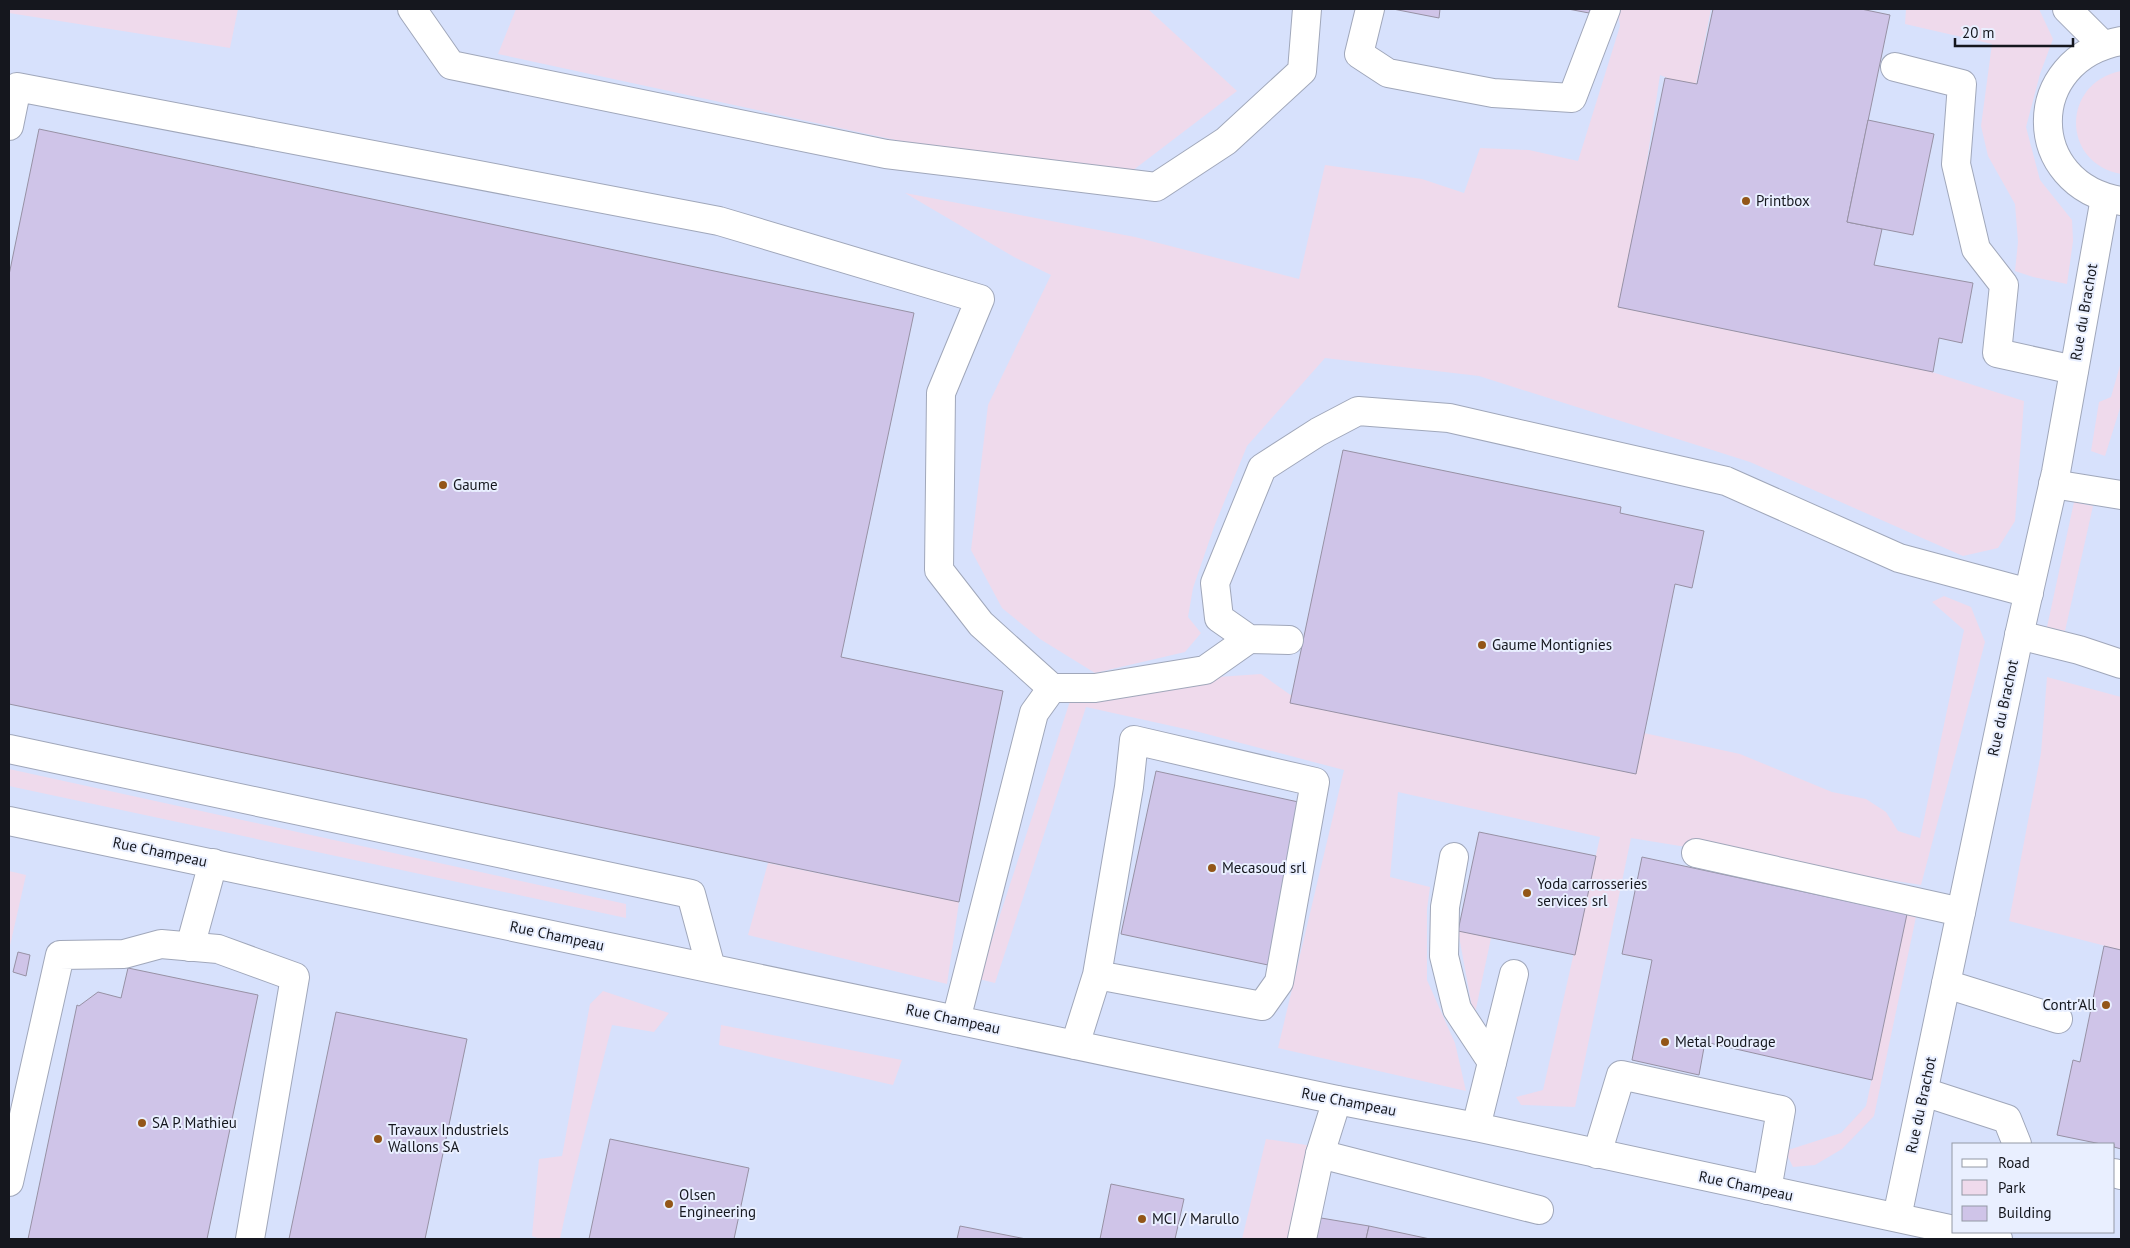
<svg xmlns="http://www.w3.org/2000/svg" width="2130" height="1248" font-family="'PT Sans',sans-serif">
  <rect width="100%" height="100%" fill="#e9efff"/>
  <path fill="#d7e1fc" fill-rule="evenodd" d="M9 9H2121V1239H9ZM1954 1144H2114V1232H1954Z"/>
  <g fill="#efdaec">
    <polygon points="9,9 238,9 230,48 9,13"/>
    <polygon points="516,9 1148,9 1237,91 1132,171 909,143 498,54"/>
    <polygon points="1617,9 1711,9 1695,89 1660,75 1644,180 1618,307 1932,372 2024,401 2015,521 1998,548 1963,556 1750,462 1479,376 1325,358 1247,446 1214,527 1193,588 1188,617 1201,633 1185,652 1095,673 1040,639 1002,608 971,550 988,405 1051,275 1014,257 905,193 1135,237 1299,279 1325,165 1422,179 1464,193 1480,148 1529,150 1578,161 1620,26"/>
    <polygon points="1906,9 2039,9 2053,39 2040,74 2026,127 2040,180 2072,220 2073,241 2067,284 2033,277 2015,271 2018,242 2015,204 1988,156 1981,126 1992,44 1905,24"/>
    <path d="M2121 71V174C2061 163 2061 83 2121 71Z"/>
    <polygon points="2121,362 2121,405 2105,456 2091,451 2099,402 2111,397"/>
    <polygon points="2074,502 2093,506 2065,631 2047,627"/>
    <polygon points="1944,596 1971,607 1985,642 1921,885 1631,838 1575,1107 1521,1105 1516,1097 1543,1090 1600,837 1398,792 1390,877 1430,887 1427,909 1427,980 1455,1043 1466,1091 1278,1048 1344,770 1199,732 1086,707 995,983 979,979 1071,698 1203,678 1261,674 1292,696 1291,703 1635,774 1644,733 1740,754 1832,792 1866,799 1886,812 1898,831 1920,838 1964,630 1932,602"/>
    <polygon points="2047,677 2121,697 2121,950 2009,921 2041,753"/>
    <polygon points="9,769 626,904 626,918 9,786"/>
    <polygon points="768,863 959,902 947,984 748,935"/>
    <polygon points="9,871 26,875 9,950"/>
    <polygon points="1907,914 1916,917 1874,1116 1842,1149 1815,1165 1793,1167 1785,1151 1841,1133 1866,1106"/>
    <polygon points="1458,931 1491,938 1474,1018"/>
    <path d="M603 991 669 1013 654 1032 612 1025C594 1096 575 1167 560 1239H540L532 1236 539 1159 562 1156 590 1004Z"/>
    <polygon points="721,1025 902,1060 893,1085 719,1045"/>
    <polygon points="1266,1139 1313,1146 1292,1239 1242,1239"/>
  </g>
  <g fill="#cfc4e8" stroke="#9791a4">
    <polygon points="1393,9 1440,9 1439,18"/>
    <polygon points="1568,9 1590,9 1589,13"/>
    <polygon points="1713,9 1861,9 1890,15 1847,222 1882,229 1874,265 1973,283 1962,343 1939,338 1933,372 1618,307 1665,78 1697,84"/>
    <polygon points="1868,120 1934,134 1913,235 1847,222"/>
    <polygon points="39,129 914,313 841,657 1003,691 959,902 9,704 9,275"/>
    <polygon points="1343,450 1621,507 1620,513 1704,531 1692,588 1675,584 1636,774 1290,703"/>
    <polygon points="1156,771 1303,803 1268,965 1121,934"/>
    <polygon points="1479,832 1596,856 1575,955 1458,931"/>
    <polygon points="1642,857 1907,914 1872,1080 1705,1042 1699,1075 1632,1060 1652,960 1622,954"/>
    <polygon points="2104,946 2121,950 2121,1149 2114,1147 2114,1144 2101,1144 2057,1135 2073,1060 2080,1062"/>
    <polygon points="18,952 30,955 26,976 13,972"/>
    <polygon points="128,968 258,995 207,1239 28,1239 77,1005 79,1006 98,992 121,998"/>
    <polygon points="336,1012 467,1039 425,1239 289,1239"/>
    <polygon points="610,1139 749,1168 734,1239 589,1239"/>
    <polygon points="1111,1184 1184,1199 1175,1239 1100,1239"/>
    <polygon points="1321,1218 1369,1226 1366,1239 1316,1239"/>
    <polygon points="960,1226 1026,1239 957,1239"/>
    <polygon points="1369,1226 1430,1239 1366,1239"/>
  </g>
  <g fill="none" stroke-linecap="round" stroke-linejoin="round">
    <g stroke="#a0a7ba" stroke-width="30">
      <g id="minor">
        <polyline points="412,9 451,65 886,154 1156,187 1226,141 1302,71 1307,9"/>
        <polyline points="1370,9 1359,54 1388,73 1493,93 1572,98 1606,9"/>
        <polyline points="2067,9 2103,45"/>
        <path d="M2121 41C2023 59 2024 185 2121 201"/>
        <polyline points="1895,67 1962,84 1956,164 1976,249 2004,285 1997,353 2074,370"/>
        <polyline points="9,126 17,87 719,221 980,299 941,393 939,570 981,624 1052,688"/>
        <polyline points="2053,484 2121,495"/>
        <polyline points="2019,635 2079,650 2121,664"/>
        <polyline points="1289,640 1249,639 1219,618 1215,583 1262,468 1318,432 1358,411 1449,418 1726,481 1899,558 2029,593"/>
        <polyline points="9,749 691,894 711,968"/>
        <polyline points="9,821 1337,1100 1476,1127 1954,1230"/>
        <polyline points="1696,853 1961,912"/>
        <polyline points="1454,857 1445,907 1444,956 1457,1009 1492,1062"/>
        <polyline points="190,947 213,863"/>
        <polyline points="1946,984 2058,1019"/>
        <polyline points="956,1020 1034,713 1052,688 1095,688 1205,670 1249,639"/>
        <polyline points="1075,1045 1097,975 1262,1006 1279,982 1315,782 1134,740 1129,787 1097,975"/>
        <polyline points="1924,1092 2007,1119 2017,1144"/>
        <polyline points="1476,1127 1514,974"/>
        <polyline points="1320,1154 1337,1100"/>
        <polyline points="1597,1154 1621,1075 1781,1110 1767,1190"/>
        <polyline points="2114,1173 2121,1175"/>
        <polyline points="9,1182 60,955 124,954 161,944 218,949 295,977 250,1239"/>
        <polyline points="1897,1217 2020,631 2056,472 2105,198"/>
        <polyline points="1963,1232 1998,1239"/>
        <polyline points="1302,1239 1320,1154 1539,1210"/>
      </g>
    </g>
    <use href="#minor" stroke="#fff" stroke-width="28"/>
  </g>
  <g fill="#935618" stroke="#e9efff" stroke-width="2">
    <circle cx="1746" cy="201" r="5"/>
    <circle cx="443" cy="485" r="5"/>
    <circle cx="1482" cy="645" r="5"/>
    <circle cx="1212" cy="868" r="5"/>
    <circle cx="1527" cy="893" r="5"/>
    <circle cx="2106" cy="1005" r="5"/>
    <circle cx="1665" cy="1042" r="5"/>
    <circle cx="142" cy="1123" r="5"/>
    <circle cx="378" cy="1139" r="5"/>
    <circle cx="669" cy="1204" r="5"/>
    <circle cx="1142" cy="1219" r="5"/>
  </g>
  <g text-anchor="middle" stroke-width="4" stroke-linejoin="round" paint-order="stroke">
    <g font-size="15" fill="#15171e" stroke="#e9efff" text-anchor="start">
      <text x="1756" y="206">Printbox</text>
      <text x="453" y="490">Gaume</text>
      <text x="1492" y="650">Gaume Montignies</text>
      <text x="1222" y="873">Mecasoud srl</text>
      <text x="1537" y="889">Yoda carrosseries<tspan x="1537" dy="17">services srl</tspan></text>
      <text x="2096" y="1010" text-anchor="end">Contr'All</text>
      <text x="1675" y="1047">Metal Poudrage</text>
      <text x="152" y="1128">SA P. Mathieu</text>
      <text x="388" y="1135">Travaux Industriels<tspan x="388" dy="17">Wallons SA</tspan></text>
      <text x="679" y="1200">Olsen<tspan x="679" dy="17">Engineering</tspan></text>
      <text x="1152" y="1224">MCI / Marullo</text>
    </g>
    <g font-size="15" fill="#15171e" stroke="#e9efff">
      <text transform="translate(2084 312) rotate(-80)" y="5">Rue du Brachot</text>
      <text transform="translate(2003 708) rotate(-78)" y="5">Rue du Brachot</text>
      <text transform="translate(160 852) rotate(12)" y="5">Rue Champeau</text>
      <text transform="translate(557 936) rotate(12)" y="5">Rue Champeau</text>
      <text transform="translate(953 1019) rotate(12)" y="5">Rue Champeau</text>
      <text transform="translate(1349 1102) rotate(11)" y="5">Rue Champeau</text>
      <text transform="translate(1921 1105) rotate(-78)" y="5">Rue du Brachot</text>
      <text transform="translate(1746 1186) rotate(12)" y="5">Rue Champeau</text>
    </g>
  </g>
  <rect width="2130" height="1248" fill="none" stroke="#15171e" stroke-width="20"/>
  <rect x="1952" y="1143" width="162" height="90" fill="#e9efff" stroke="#9499a5"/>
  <rect x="1962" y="1159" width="25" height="8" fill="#ffffff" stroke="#9499a5"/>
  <text x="1998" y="1168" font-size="15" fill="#15171e">Road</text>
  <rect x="1962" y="1180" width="25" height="15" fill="#efdaec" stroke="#9499a5"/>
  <text x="1998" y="1193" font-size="15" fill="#15171e">Park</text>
  <rect x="1962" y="1206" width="25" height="15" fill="#cfc4e8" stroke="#9499a5"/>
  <text x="1998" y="1218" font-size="15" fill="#15171e">Building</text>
  <path d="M1955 38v8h118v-8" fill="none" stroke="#15171e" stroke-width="2.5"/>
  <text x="1962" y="38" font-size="15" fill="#15171e" stroke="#e9efff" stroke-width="4" paint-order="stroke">20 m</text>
</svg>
